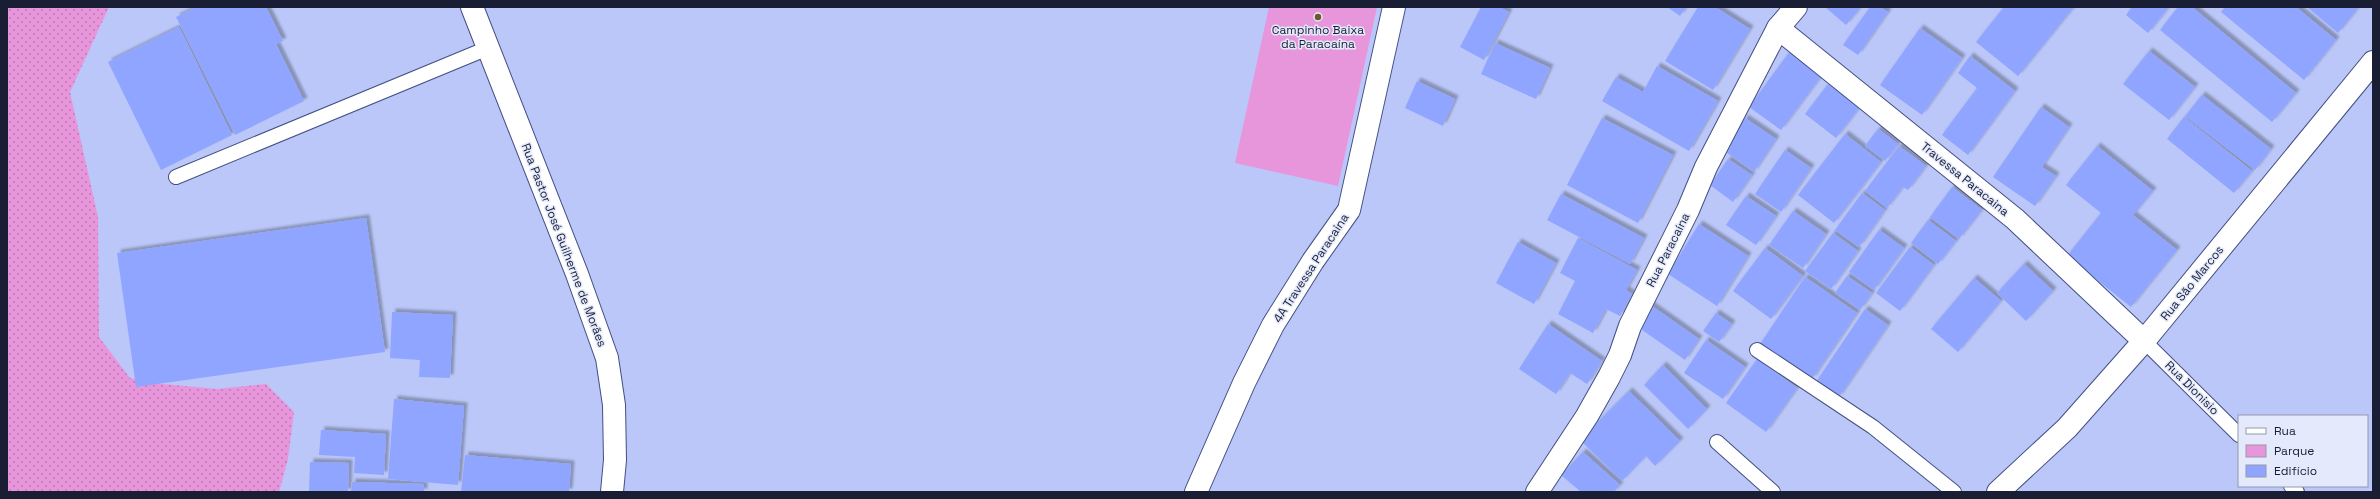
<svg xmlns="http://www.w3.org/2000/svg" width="2380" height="499" font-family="'Space Grotesk',sans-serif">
  <defs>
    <pattern id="grass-dots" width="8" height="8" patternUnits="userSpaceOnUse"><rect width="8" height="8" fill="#e896db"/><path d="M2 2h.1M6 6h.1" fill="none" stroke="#bb7ab2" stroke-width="1.8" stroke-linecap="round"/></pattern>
    <filter id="shadow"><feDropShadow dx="3.5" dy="-3.5" stdDeviation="1" flood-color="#0004"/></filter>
  </defs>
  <rect width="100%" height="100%" fill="#bac7f8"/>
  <polygon fill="url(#grass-dots)" points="7,7 109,7 70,92 98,217 99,337 130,378 152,383 217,389 266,384 294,412 288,459 279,492 7,492"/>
  <polygon fill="#e896db" points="1269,7 1377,7 1338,186 1235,163"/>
  <g fill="#90a5ff" filter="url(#shadow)">
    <polygon points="197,7 266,7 283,41 276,44 304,101 235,135 176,17"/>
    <polygon points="1481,7 1499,7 1509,12 1484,60 1460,47"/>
    <polygon points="1667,7 1686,7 1680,16"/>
    <polygon points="1698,7 1715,7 1750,29 1713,90 1665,61"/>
    <polygon points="1825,7 1861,7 1846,25"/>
    <polygon points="1870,7 1880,7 1888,12 1858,55 1843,45"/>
    <polygon points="2004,7 2074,7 2018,76 1976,42"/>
    <polygon points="2132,7 2169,7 2148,33 2126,15"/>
    <polygon points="2178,7 2192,7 2296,93 2272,122 2160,30"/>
    <polygon points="2225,7 2296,7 2336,40 2304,80 2221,12"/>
    <polygon points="2307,7 2359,7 2338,33"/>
    <polygon points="179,27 232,135 161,170 108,62"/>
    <polygon points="1920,28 1962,58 1922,115 1880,85"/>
    <polygon points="1495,43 1550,68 1536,99 1481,74"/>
    <polygon points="1790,51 1822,75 1781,130 1749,107"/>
    <polygon points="2149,51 2195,87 2169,120 2123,84"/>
    <polygon points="1970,56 2015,91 1968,155 1942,135 1977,88 1958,73"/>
    <polygon points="1657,66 1718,101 1689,151 1602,101 1616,77 1643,92"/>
    <polygon points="1417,81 1455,99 1443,126 1405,108"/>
    <polygon points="1828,84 1859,108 1836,138 1805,114"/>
    <polygon points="2202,95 2271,149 2255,170 2185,116"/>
    <polygon points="2041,107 2069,127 2042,167 2056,176 2035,206 1993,177"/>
    <polygon points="2184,117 2252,171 2234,193 2167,139"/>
    <polygon points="1602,118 1673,155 1638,223 1567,185"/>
    <polygon points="1745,118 1776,139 1754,172 1723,150"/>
    <polygon points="1878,129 1898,144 1885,161 1865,146"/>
    <polygon points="1845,134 1881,162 1834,223 1798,195"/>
    <polygon points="1899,146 1926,166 1908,190 1903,187 1887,208 1865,191"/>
    <polygon points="2097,146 2153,191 2133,215 2177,250 2131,307 2067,256 2101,213 2066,185"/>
    <polygon points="1785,150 1811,168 1781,212 1755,194"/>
    <polygon points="1728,159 1752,175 1733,202 1710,185"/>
    <polygon points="1952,187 1982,210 1959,239 1930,217"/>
    <polygon points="1862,193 1885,210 1859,247 1835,230"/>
    <polygon points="1561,194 1644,238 1630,264 1547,220"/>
    <polygon points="1746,196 1776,216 1756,245 1726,225"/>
    <polygon points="1793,211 1826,234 1803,268 1769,245"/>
    <polygon points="366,218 385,352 136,387 117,253"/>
    <polygon points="1928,220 1956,241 1938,264 1911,243"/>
    <polygon points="1699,224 1748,256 1717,306 1668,274"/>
    <polygon points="1879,230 1904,248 1874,290 1849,272"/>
    <polygon points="1833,233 1858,251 1831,289 1805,271"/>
    <polygon points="1578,238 1637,270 1626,290 1632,294 1620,316 1606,309 1593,333 1558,314 1575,281 1560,273"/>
    <polygon points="1518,242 1556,263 1534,304 1496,283"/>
    <polygon points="1910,247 1934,265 1900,311 1876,293"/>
    <polygon points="1765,248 1803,276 1771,319 1733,291"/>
    <polygon points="2024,264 2053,291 2026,321 1997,293"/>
    <polygon points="1847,276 1872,293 1860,310 1835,293"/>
    <polygon points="1805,277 1857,313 1812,379 1760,344"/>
    <polygon points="1974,278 2001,301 1958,352 1931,329"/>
    <polygon points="1649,304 1699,339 1685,360 1635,325"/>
    <polygon points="1865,309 1888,325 1839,397 1816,382"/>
    <polygon points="392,312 453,315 450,378 419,377 420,360 390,358"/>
    <polygon points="1716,313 1732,324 1719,342 1703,331"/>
    <polygon points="1548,324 1602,361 1587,384 1570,373 1556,394 1519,369"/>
    <polygon points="1706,340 1745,367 1723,399 1684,373"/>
    <polygon points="1757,359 1797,388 1766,432 1726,403"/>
    <polygon points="1663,365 1707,409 1688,429 1644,385"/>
    <polygon points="1629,391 1680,441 1655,466 1646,456 1622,481 1580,440"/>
    <polygon points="394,399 464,406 458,485 388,479"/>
    <polygon points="321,430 386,434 384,475 354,473 355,457 319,455"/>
    <polygon points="1583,452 1620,485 1614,492 1581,492 1561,475"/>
    <polygon points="465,455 571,464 569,492 461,492"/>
    <polygon points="310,462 349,463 348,492 309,492"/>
    <polygon points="352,482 424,484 424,492 351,492"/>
  </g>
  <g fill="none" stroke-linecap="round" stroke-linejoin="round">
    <g stroke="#434f83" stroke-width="16">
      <g id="service">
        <polyline points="176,177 488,48"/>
        <polyline points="2144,341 2239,435"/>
        <polyline points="1757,350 1873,427 1954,492"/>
        <polyline points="1717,442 1773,492"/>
        <polyline points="2291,486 2297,492"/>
      </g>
    </g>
    <g stroke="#434f83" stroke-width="24">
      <g id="minor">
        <polyline points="472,7 577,274 607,358 614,405 615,460 612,492"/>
        <polyline points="1778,28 2015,219 2144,341"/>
        <polyline points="1196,492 1244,383 1273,325 1313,261 1349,210 1394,7"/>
        <polyline points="1537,492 1587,416 1609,377 1620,355 1630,326 1688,210 1706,167 1778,28 1796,7"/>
      </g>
    </g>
    <g stroke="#434f83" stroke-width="24">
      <polyline id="secondary" points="1998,492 2067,428 2144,341 2373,62"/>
    </g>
    <use href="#service" stroke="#fff" stroke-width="14"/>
    <use href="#minor" stroke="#fff" stroke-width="22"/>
    <use href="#secondary" stroke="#fff" stroke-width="22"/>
  </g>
  <circle fill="#6a5a28" stroke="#e4eafc" stroke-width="1.5" cx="1318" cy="17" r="4"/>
  <g text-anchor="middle" stroke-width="3" stroke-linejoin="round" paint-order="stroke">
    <g font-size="12" fill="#191e35" stroke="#e4eafc">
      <text x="1318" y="34">Campinho Baixa<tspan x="1318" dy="14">da Paracaína</tspan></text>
    </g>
    <g font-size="12" fill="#191e35" stroke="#e4eafc">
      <text transform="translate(1965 179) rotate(39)" y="4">Travessa Paracaina</text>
      <text transform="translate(564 245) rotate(69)" y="4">Rua Pastor José Guilherme de Morães</text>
      <text transform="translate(1668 250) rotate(-63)" y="4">Rua Paracaína</text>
      <text transform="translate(1311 268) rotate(-57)" y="4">4A Travessa Paracaina</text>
      <text transform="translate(2192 283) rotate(-51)" y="4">Rua São Marcos</text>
      <text transform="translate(2192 388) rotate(45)" y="4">Rua Dionisio</text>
    </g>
  </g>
  <rect width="2380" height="499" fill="none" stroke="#191e35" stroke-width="16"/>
  <rect x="2238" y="415" width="130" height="72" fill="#e4eafc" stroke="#9398ac"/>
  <rect x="2246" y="428" width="20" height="6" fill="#ffffff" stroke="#9398ac"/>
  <text x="2274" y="435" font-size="12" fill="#191e35">Rua</text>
  <rect x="2246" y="445" width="20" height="12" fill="#e896db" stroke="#9398ac"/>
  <text x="2274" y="455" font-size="12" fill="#191e35">Parque</text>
  <rect x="2246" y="465" width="20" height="12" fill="#90a5ff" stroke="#9398ac"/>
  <text x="2274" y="475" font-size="12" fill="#191e35">Edifício</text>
</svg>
